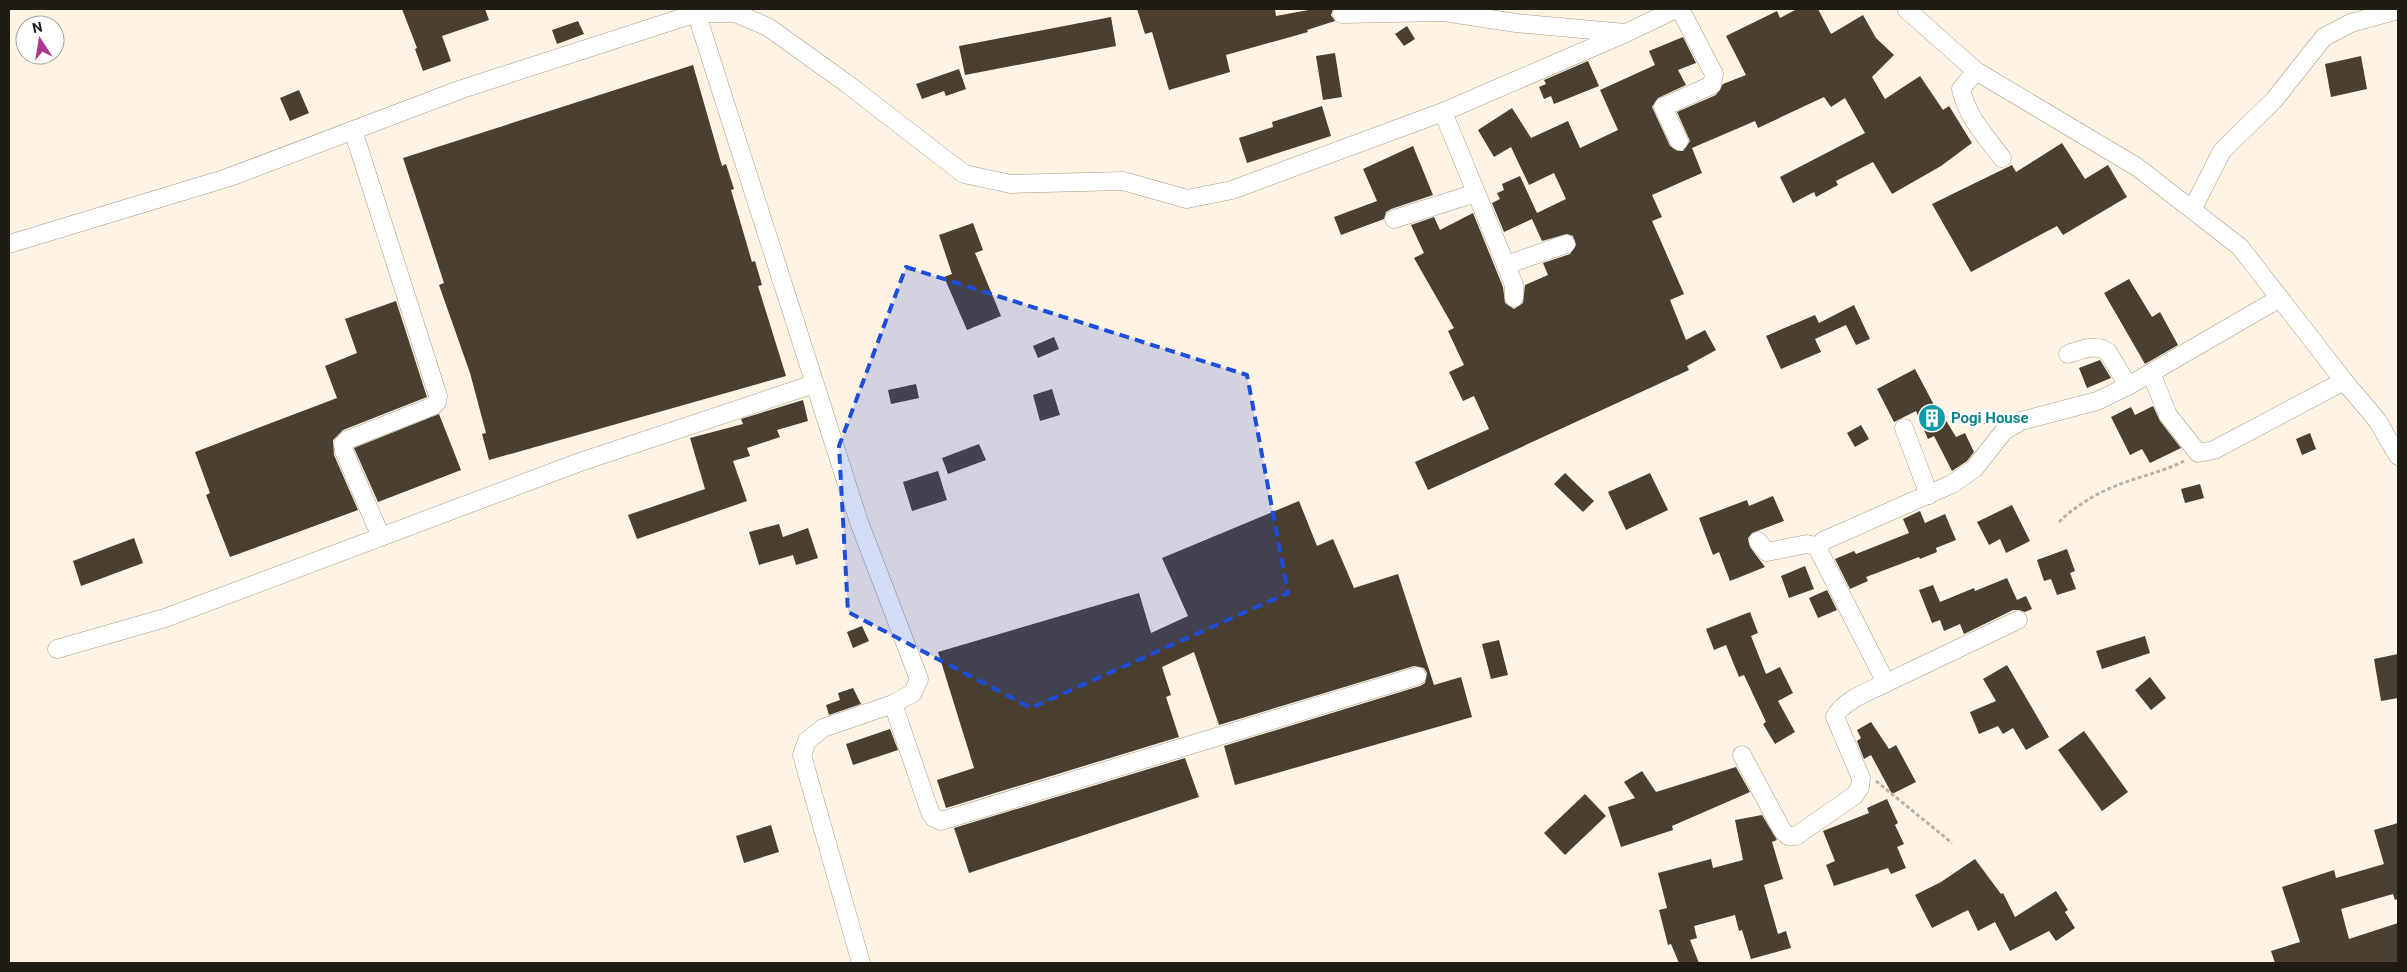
<svg xmlns="http://www.w3.org/2000/svg" width="2407" height="972" font-family="Roboto,sans-serif">
  <rect width="100%" height="100%" fill="#fff3e3"/>
  <g fill="#4b3f2f">
    <polygon points="402,9 485,9 489,20 442,36 451,61 423,71 415,49 417,48"/>
    <polygon points="1137,9 1275,9 1276,16 1314,9 1333,9 1331,15 1335,21 1307,30 1308,32 1226,55 1230,72 1169,90 1152,32 1145,34"/>
    <polygon points="1797,9 1818,9 1831,34 1863,15 1876,38 1894,55 1872,77 1885,99 1920,76 1943,110 1949,106 1972,143 1941,166 1892,194 1873,162 1836,181 1838,185 1816,197 1814,192 1793,203 1780,177 1865,133 1845,98 1831,107 1824,97 1758,128 1755,121 1692,148 1702,173 1652,195 1662,217 1652,221 1684,294 1670,300 1686,340 1705,330 1716,350 1687,366 1689,370 1428,490 1415,462 1489,429 1474,396 1463,401 1449,372 1464,365 1448,331 1454,328 1414,258 1424,253 1411,225 1434,217 1440,230 1473,213 1503,287 1505,303 1514,309 1523,303 1525,285 1548,275 1543,263 1570,254 1576,245 1573,236 1567,234 1542,241 1532,219 1504,232 1492,203 1500,199 1497,193 1504,190 1502,184 1520,176 1537,213 1566,199 1554,173 1529,185 1511,147 1494,157 1478,130 1512,108 1531,138 1568,121 1580,148 1618,130 1600,90 1655,65 1649,51 1683,37 1696,63 1678,70 1686,85 1658,98 1652,107 1670,146 1678,151 1683,151 1690,141 1677,112 1716,95 1723,84 1746,75 1726,36 1777,11 1780,18"/>
    <polygon points="1111,17 1116,46 965,75 959,46"/>
    <polygon points="578,21 584,34 557,44 552,30"/>
    <polygon points="1407,26 1415,39 1404,46 1395,34"/>
    <polygon points="1335,53 1342,97 1323,100 1316,56"/>
    <polygon points="2361,56 2367,89 2331,97 2325,64"/>
    <polygon points="1588,61 1599,86 1554,104 1551,96 1544,99 1539,87 1546,84 1544,80"/>
    <polygon points="693,65 722,166 726,164 734,189 731,190 752,262 755,261 762,285 758,286 786,376 489,460 482,434 486,433 470,373 439,285 444,283 403,158"/>
    <polygon points="959,69 966,89 946,96 944,91 922,99 916,84"/>
    <polygon points="299,90 309,113 290,121 280,98"/>
    <polygon points="1322,106 1331,136 1247,163 1239,138 1273,127 1272,122"/>
    <polygon points="2062,143 2085,179 2108,165 2127,197 2063,235 2057,226 1971,272 1932,204 2012,165 2016,172"/>
    <polygon points="1413,146 1433,195 1391,209 1386,212 1384,219 1341,235 1334,217 1377,201 1363,169"/>
    <polygon points="973,223 983,250 975,253 1001,316 967,330 944,277 952,274 939,235"/>
    <polygon points="2129,279 2152,317 2160,312 2178,345 2145,364 2104,293"/>
    <polygon points="396,301 427,397 343,430 333,440 334,455 358,510 230,557 206,495 210,493 195,452 337,398 325,366 357,353 345,319"/>
    <polygon points="1854,305 1870,339 1856,345 1846,325 1815,339 1821,352 1781,369 1766,336 1815,315 1819,323"/>
    <polygon points="1054,337 1059,349 1038,358 1033,346"/>
    <polygon points="2100,360 2111,378 2087,388 2079,368"/>
    <polygon points="1915,369 1934,405 1936,404 1956,437 1965,433 1974,452 1967,461 1952,471 1934,436 1928,439 1916,411 1894,422 1877,389"/>
    <polygon points="916,384 919,398 891,404 888,390"/>
    <polygon points="1052,389 1060,415 1040,421 1033,395"/>
    <polygon points="803,400 808,421 777,430 780,437 747,448 750,456 733,461 747,501 637,539 628,515 705,489 690,438 743,424 741,419"/>
    <polygon points="2153,406 2160,421 2181,448 2150,463 2142,449 2130,455 2111,417 2131,407 2135,415"/>
    <polygon points="439,414 461,470 378,502 354,448"/>
    <polygon points="1861,425 1869,439 1855,447 1847,433"/>
    <polygon points="2310,433 2316,449 2302,455 2296,439"/>
    <polygon points="979,444 986,460 948,474 942,458"/>
    <polygon points="938,471 947,500 912,511 903,482"/>
    <polygon points="1565,473 1594,501 1583,512 1554,484"/>
    <polygon points="1650,473 1668,510 1626,530 1608,492"/>
    <polygon points="2200,484 2204,498 2185,503 2181,489"/>
    <polygon points="1773,496 1784,521 1752,533 1748,538 1750,547 1765,567 1730,581 1719,552 1713,555 1699,518 1747,500 1749,506"/>
    <polygon points="1299,501 1317,546 1333,539 1354,588 1398,574 1434,685 1461,677 1472,717 1235,785 1224,746 1420,686 1425,683 1427,673 1424,668 1414,666 1219,725 1194,652 1162,667 1171,695 1166,697 1179,737 946,808 937,780 974,768 938,652 1139,593 1151,633 1188,616 1162,558"/>
    <polygon points="2012,505 2030,541 2006,553 2000,539 1989,545 1977,522"/>
    <polygon points="1920,511 1925,523 1945,514 1956,540 1936,548 1937,552 1920,559 1919,557 1866,577 1868,581 1850,589 1835,559 1854,551 1856,554 1909,533 1903,519"/>
    <polygon points="779,524 783,537 808,528 818,558 796,565 793,555 759,565 749,532"/>
    <polygon points="134,538 143,563 81,586 73,561"/>
    <polygon points="2067,549 2075,571 2070,573 2076,589 2057,595 2051,579 2044,581 2037,560"/>
    <polygon points="1805,566 1814,589 1789,598 1781,576"/>
    <polygon points="2007,578 2017,600 2026,596 2032,609 2025,612 2019,610 2013,610 1964,634 1960,624 1944,631 1940,620 1932,623 1919,590 1933,585 1940,602 1974,588 1975,591"/>
    <polygon points="1827,590 1837,610 1818,618 1809,598"/>
    <polygon points="1750,612 1758,633 1751,636 1766,674 1780,667 1793,693 1778,701 1795,732 1775,744 1763,724 1766,722 1744,675 1739,677 1726,645 1714,650 1706,629"/>
    <polygon points="862,626 869,641 853,648 847,632"/>
    <polygon points="2145,636 2150,653 2102,669 2096,651"/>
    <polygon points="1499,640 1508,675 1491,679 1482,644"/>
    <polygon points="2398,654 2398,698 2381,701 2374,659"/>
    <polygon points="2007,665 2049,737 2026,750 2013,728 2003,734 1998,726 1979,734 1970,712 1996,701 1983,679"/>
    <polygon points="2150,677 2166,698 2151,710 2135,690"/>
    <polygon points="853,688 861,704 829,715 826,705 840,700 838,693"/>
    <polygon points="1871,722 1889,749 1896,745 1916,782 1892,794 1871,755 1864,759 1857,741 1861,738 1857,730"/>
    <polygon points="890,729 898,750 853,765 846,744"/>
    <polygon points="2084,731 2128,792 2102,811 2058,750"/>
    <polygon points="1185,758 1199,797 969,873 954,828"/>
    <polygon points="1736,767 1750,792 1672,826 1673,830 1621,847 1608,807 1635,798 1624,782 1642,771 1656,792"/>
    <polygon points="1585,794 1606,816 1565,855 1544,833"/>
    <polygon points="1887,799 1898,823 1895,825 1904,844 1897,847 1906,868 1891,874 1888,868 1834,886 1826,865 1835,861 1823,831 1869,813 1867,808"/>
    <polygon points="1762,815 1777,840 1772,842 1783,879 1764,885 1778,934 1786,931 1791,948 1751,959 1742,930 1739,931 1735,915 1694,926 1697,938 1690,940 1699,963 1679,963 1671,944 1668,945 1659,910 1667,908 1658,873 1711,859 1713,868 1743,860 1735,820"/>
    <polygon points="2398,823 2398,899 2395,900 2393,894 2341,909 2349,939 2398,923 2398,963 2275,963 2271,951 2300,942 2282,887 2334,870 2336,878 2384,864 2374,830"/>
    <polygon points="771,825 779,852 744,863 736,836"/>
    <polygon points="1975,859 2001,894 2003,893 2015,917 2056,891 2068,910 2065,912 2075,928 2056,941 2049,931 2010,951 1995,922 1978,931 1968,910 1932,928 1915,895 1941,882"/>
  </g>
  <g fill="none" stroke-linecap="round" stroke-linejoin="round">
    <g stroke="#a79987" stroke-width="19">
      <g id="minor">
        <polyline points="695,9 859,522 919,679 913,693 893,704 823,728 807,741 802,755 861,963"/>
        <polyline points="1906,9 1976,71 2137,167 2240,247 2344,381 2377,420 2398,456"/>
        <polyline points="1342,14 1444,12 1516,23 1625,33"/>
        <path d="M1976 71 1961 89C1967 117 1986 137 2002 158"/>
        <polyline points="1443,112 1514,285 1514,298"/>
        <polyline points="353,130 438,396 437,402 433,406 347,440 343,444 344,451 381,537"/>
        <polyline points="1679,141 1663,107 1712,85 1714,74 1680,9"/>
        <polyline points="2193,208 2222,151 2274,100 2324,37 2351,23 2398,10"/>
        <polyline points="1394,219 1476,193"/>
        <polyline points="9,244 227,178 462,89 697,13 735,13 768,27 846,83 964,174 1011,184 1123,181 1187,199 1232,190 1443,112 1626,33 1676,9"/>
        <polyline points="1506,265 1566,244"/>
        <path d="M2068 354C2081 350 2095 343 2108 352L2128 386"/>
        <polyline points="2151,373 2168,415 2198,453 2214,450 2344,381"/>
        <polyline points="1904,428 1929,495"/>
        <polyline points="1758,541 1767,552 1807,544 1819,547"/>
        <polyline points="57,649 165,618 580,462 814,384"/>
        <polyline points="1886,683 2018,620"/>
        <polyline points="893,704 930,812 934,818 941,821 1417,676"/>
        <path d="M1742 755 1782 830 1788 836H1796L1855 795 1860 787 1861 778 1835 717C1843 700 1870 691 1886 683L1820 553 1819 547 1823 541 1952 484 1974 469 2004 431 2021 421 2097 401 2128 386 2280 298"/>
      </g>
    </g>
    <g stroke="#bbb2a4" stroke-width="3" stroke-dasharray="4 2.5" stroke-linecap="butt">
      <path d="M2059 522C2075 506 2097 493 2118 485 2140 476 2163 472 2184 461"/>
      <polyline points="1876,781 1952,843"/>
    </g>
    <use href="#minor" stroke="#fff" stroke-width="18"/>
  </g>
  <path fill="#1d4ed8" fill-opacity="0.2" stroke="#1d4ed8" stroke-width="4" stroke-dasharray="10 6" stroke-linejoin="round" d="M906 267 1247 375 1288 593 1031 708 848 612 839 446Z"/>
  <defs>
    <g id="building-disc" transform="scale(1.4375)"><circle r="9.5" fill="#0f9aa8" stroke="#fff"/><path d="M-4-6H4V6H1V3H-1V6H-4ZM-2.5-4.3h1.7v1.8h-1.7ZM.8-4.3h1.7v1.8H.8ZM-2.5-1h1.7V.8h-1.7ZM.8-1h1.7V.8H.8Z" fill="#fff"/></g>
  </defs>
  <g fill-rule="evenodd">
    <use href="#building-disc" x="1932" y="418"/>
  </g>
  <g text-anchor="middle" stroke-width="5" stroke-linejoin="round" paint-order="stroke">
    <g font-size="15" font-weight="bold" fill="#0d838f" stroke="#fff" text-anchor="start">
      <text x="1951" y="423">Pogi House</text>
    </g>
  </g>
  <rect width="2407" height="972" fill="none" stroke="#201b14" stroke-width="20"/>
  <g transform="translate(40 40) rotate(348)"><circle r="24" fill="#ffffff" stroke="#a6a4a1"/>
  <path d="M0-4L9 19L0 12L-9 19Z" fill="#ac3790"/>
  <text y="-8" font-size="14" font-weight="bold" text-anchor="middle" fill="#201b14">N</text>
  </g>
</svg>
